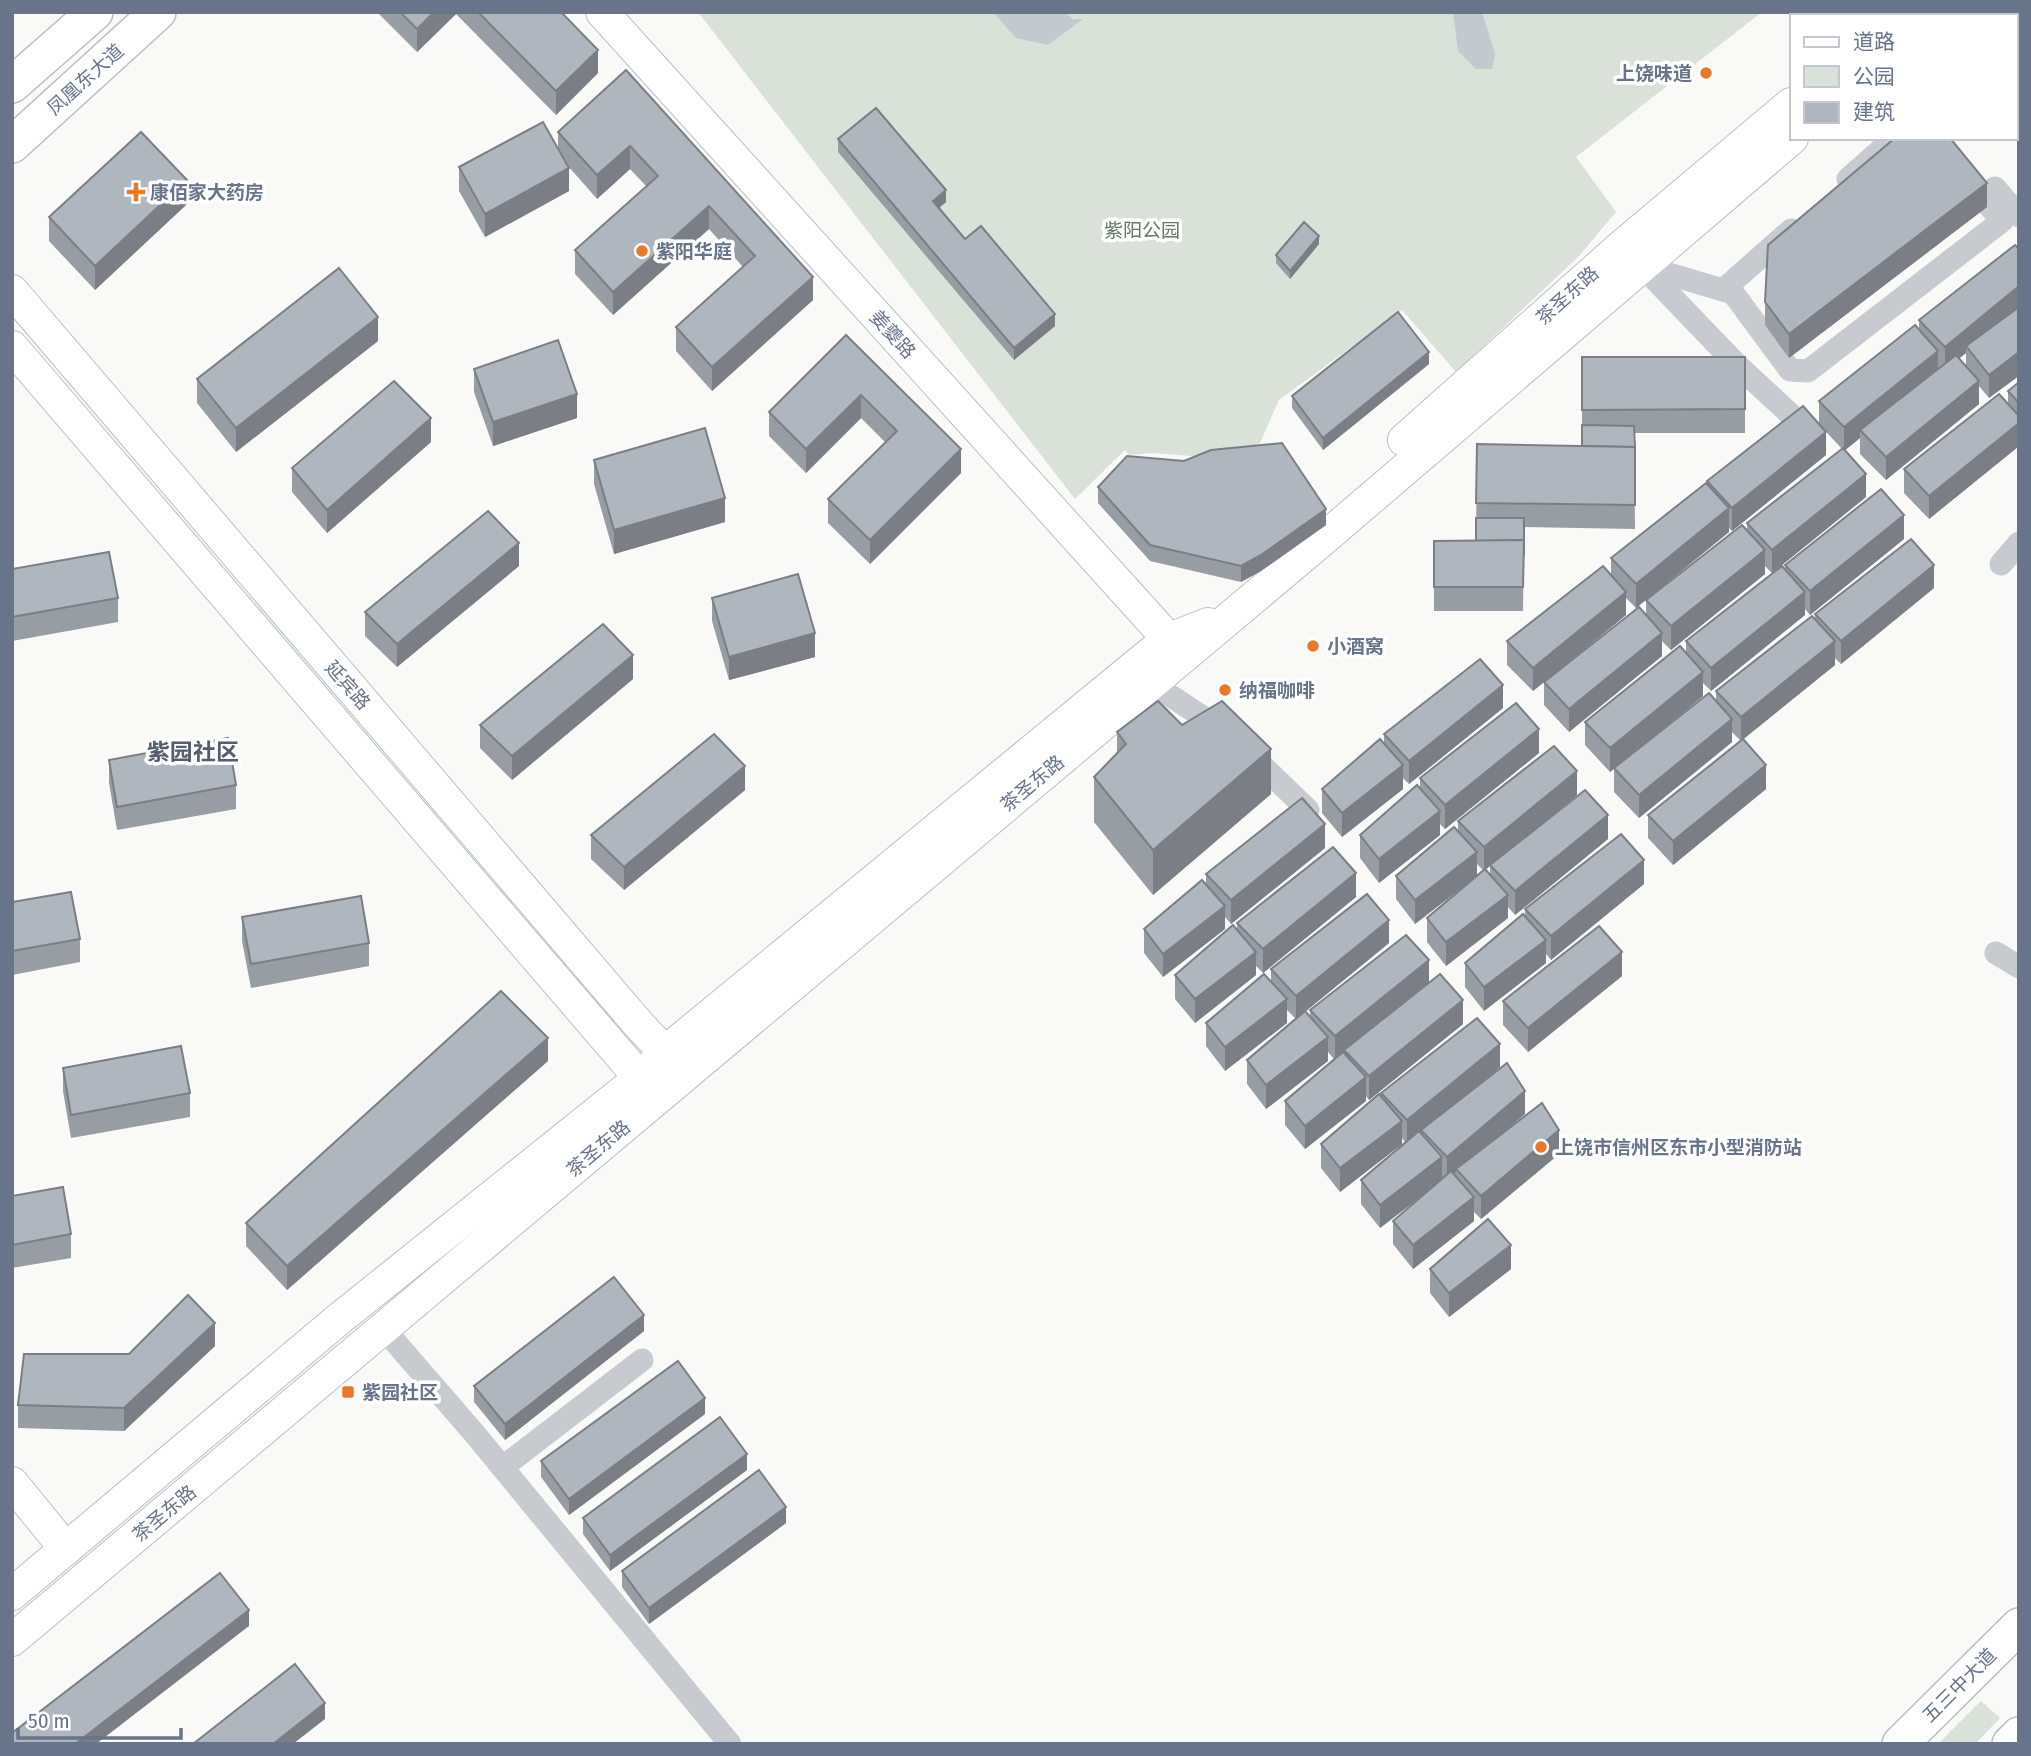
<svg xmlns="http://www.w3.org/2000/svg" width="2031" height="1756" font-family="'Fira Sans Condensed','Noto Sans SC',sans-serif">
  <rect width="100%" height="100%" fill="#f9f9f7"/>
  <g fill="#dae1d8">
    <polygon points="698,12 1762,12 1576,157 1616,212 1579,256 1456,372 1402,310 1279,400 1252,461 1154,453 1129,455 1125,450 1075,499"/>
    <polygon points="1981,1701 2000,1718 1975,1744 1938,1744"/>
  </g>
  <g fill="#c2cad0">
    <polygon points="993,12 1066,12 1072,19 1083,19 1048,45 1016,38"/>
    <polygon points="1453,12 1482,12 1495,53 1492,69 1476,69 1458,51"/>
  </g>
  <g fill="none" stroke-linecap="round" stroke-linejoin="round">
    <g stroke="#bbbfc5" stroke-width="34">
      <g id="secondary">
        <polyline points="602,12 1182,654"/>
        <polyline points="1898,16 1902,12"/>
        <polyline points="1937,16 1941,12"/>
        <polyline points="12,291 640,1026 679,1067"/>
        <polyline points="12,347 652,1092"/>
        <polyline points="1404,440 1622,246 1791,104"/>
        <polyline points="12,1483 66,1549"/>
        <polyline points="12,1594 339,1319 640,1078 664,1053 1167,640 1208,624"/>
        <polyline points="12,1640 1314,547 1792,138"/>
      </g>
    </g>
    <g stroke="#babdc2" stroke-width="38">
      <g id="primary">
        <polyline points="12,85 95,12"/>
        <polyline points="12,145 158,12"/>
        <polyline points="1900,1744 2019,1626"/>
        <polyline points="2010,1744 2019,1735"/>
      </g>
    </g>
    <g stroke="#c7cace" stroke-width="23">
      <polyline points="1848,179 1894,138"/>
      <polyline points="1995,188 2019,216"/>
      <polyline points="1642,266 1733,293 1790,370 1808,371 2002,221 1934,138"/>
      <polyline points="1643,267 1737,365 1802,425"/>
      <polyline points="1723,290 1791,230"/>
      <polyline points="2001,564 2019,543"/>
      <polyline points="1151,683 1224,731"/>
      <polyline points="1250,754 1308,810"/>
      <polyline points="1996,953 2019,967"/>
      <polyline points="383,1328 474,1433 730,1744"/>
      <polyline points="503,1467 642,1360"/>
    </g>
    <use href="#secondary" stroke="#fff" stroke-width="32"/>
    <use href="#primary" stroke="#fff" stroke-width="35"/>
  </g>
  <g fill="#979da3" fill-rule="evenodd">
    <polygon points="377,12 561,12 598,73 556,115 456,14 417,52"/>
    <polygon points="626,70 813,300 712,391 676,351 676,327 743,267 709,229 613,315 575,274 575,250 646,186 630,169 597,199 569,167 569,191 485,237 459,191 459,167 558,148 558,132"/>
    <polygon points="838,139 946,202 939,208 965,239 1055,326 1014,360 838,152"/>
    <polygon points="187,204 95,290 49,241 49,217"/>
    <polygon points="1987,207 1789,358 1765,325 1765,302"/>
    <polygon points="1319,244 1290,279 1276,263 1276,255"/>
    <path d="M2015 245 1989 398 1979 386V404L1886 480 1860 454V438L1845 450 1866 497 1772 573 1765 566V574L1671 650 1662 641V656L1569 732 1544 705V682L1533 691 1507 665V641L1611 574V558L1707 483V481L1826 455 1732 531 1729 528V532L1636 608 1626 598V615L1557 672 1646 614V600L1747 531V523L1842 449 1819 424V401L1919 330V320ZM1966 353V365L1959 358Z"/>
    <polygon points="846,335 961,473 870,564 828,523 828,499 885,442 861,418 806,473 769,436 769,412"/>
    <polygon points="378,341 236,452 197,403 197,379"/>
    <polygon points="1582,357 1745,357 1745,433 1634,433 1635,529 1524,527 1523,611 1434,611 1434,541 1476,541 1477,444 1582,446"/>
    <polygon points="1429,364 1323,450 1292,408 1292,396"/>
    <polygon points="474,369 577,418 493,446 474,392"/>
    <polygon points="2019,382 2019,446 1929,519 1904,493 1904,469 2008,403 2008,391"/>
    <polygon points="431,442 327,533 292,492 292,468"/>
    <polygon points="594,460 725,522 614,554 594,484"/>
    <polygon points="1098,487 1326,525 1261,571 1241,582 1150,561 1098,503"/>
    <polygon points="1904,539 1810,615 1805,609 1805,615 1711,691 1703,683 1703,696 1637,750 1716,701 1716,691 1815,620 1815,614 1934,588 1841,664 1835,658 1835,665 1741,741 1732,732 1732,742 1639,818 1614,792 1614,769 1610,772 1585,745 1585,722 1686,653 1686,641 1785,569 1785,565"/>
    <polygon points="519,566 397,667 365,636 365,612"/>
    <polygon points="12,569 118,598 118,622 12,641"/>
    <polygon points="712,598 815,657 729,680 712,621"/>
    <polygon points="633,679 512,780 480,748 480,725"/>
    <polygon points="1503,708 1409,784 1403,778 1403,789 1342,837 1322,813 1322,789 1384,744 1384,734"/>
    <polygon points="1182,725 1271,794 1153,895 1094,822 1094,777 1117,754 1117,732"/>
    <polygon points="1539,753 1445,829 1440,824 1440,835 1379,883 1360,858 1360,835 1420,788 1420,778"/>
    <polygon points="109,760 236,785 236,809 117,830 109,783"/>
    <polygon points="1766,789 1673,865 1648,838 1648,815"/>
    <polygon points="745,790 624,890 591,859 591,835"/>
    <path d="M1577 795 1523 839H1608L1515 915 1508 907V918L1446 966 1427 942V918L1474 878 1415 924 1396 899V876L1458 832V821ZM1477 864 1483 870 1477 876ZM1490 866V874L1486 869Z"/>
    <polygon points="1325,848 1231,924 1225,917 1225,929 1163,977 1144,953 1144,929 1206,885 1206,874"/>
    <polygon points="1644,884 1551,960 1546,954 1546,963 1484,1011 1465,987 1465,963 1525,916 1525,909"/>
    <polygon points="1356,897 1263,973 1256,966 1256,975 1195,1023 1175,999 1175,975 1237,930 1237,923"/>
    <polygon points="12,902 80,939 80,962 12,975"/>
    <polygon points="242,917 369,943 369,966 251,988 242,941"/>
    <polygon points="1389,943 1305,1012 1310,1017 1310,1010 1429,983 1463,1024 1369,1100 1366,1096 1366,1101 1305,1149 1285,1125 1285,1101 1334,1059 1328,1052 1328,1061 1266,1109 1247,1084 1247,1060 1296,1019 1287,1010 1287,1023 1225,1071 1206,1046 1206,1023 1271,981 1271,969"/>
    <polygon points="1622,976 1528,1052 1503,1025 1503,1001"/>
    <polygon points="548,1061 287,1290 246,1246 246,1223"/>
    <polygon points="1500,1067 1458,1102 1525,1114 1502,1133 1559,1154 1481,1219 1474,1212 1474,1221 1413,1269 1393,1244 1393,1221 1431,1189 1380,1228 1361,1204 1361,1180 1405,1142 1402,1138 1402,1144 1340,1192 1321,1168 1321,1144 1381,1097 1381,1093"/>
    <polygon points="63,1068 190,1093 190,1117 71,1138 63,1091"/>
    <polygon points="12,1196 71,1234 71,1258 12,1268"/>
    <polygon points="1430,1269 1511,1269 1449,1317 1430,1293"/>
    <polygon points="644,1331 505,1440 474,1402 474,1386"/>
    <polygon points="215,1346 124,1431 18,1428 18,1405 129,1354"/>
    <polygon points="705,1414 569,1515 541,1477 541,1461"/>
    <polygon points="747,1470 610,1571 583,1534 583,1518"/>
    <polygon points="786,1523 649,1624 622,1587 622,1571"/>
  </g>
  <g fill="#7b7f85">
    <polygon points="434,12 456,12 456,14 417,52 417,29"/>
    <polygon points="598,50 598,73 556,115 556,91"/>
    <polygon points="2019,61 2019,106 2015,109 2015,64"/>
    <polygon points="630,146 630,169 597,199 597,175"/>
    <polygon points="569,168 569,191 485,237 485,214"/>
    <polygon points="187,180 187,204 95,290 95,266"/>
    <polygon points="1987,183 1987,207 1789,358 1789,334"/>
    <polygon points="946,190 946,202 933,213 933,201"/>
    <polygon points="709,206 709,229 613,315 613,292"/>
    <polygon points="1319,236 1319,244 1290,279 1290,271"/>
    <polygon points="813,277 813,300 712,391 712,367"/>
    <polygon points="2019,286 2019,310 1966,346 1966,353 1945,370 1945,347"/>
    <polygon points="1055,314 1055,326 1014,360 1014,348"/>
    <polygon points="378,317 378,341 236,452 236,428"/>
    <polygon points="1938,351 1938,375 1860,430 1860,438 1844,451 1844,427"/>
    <polygon points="1429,352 1429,364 1323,450 1323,438"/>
    <polygon points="2019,352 2019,376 1989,398 1989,375"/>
    <polygon points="1979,381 1979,404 1886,480 1886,457"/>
    <polygon points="577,394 577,418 493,446 493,422"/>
    <polygon points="861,395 861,418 806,473 806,449"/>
    <polygon points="431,418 431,442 327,533 327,510"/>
    <polygon points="2019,423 2019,446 1929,519 1929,496"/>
    <polygon points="1826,432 1826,455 1732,531 1732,508"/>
    <polygon points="961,449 961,473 870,564 870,540"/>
    <polygon points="1866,474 1866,497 1772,573 1772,550"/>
    <polygon points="725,498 725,522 614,554 614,530"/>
    <polygon points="1729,508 1729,532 1636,608 1636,584"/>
    <polygon points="1326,509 1326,525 1261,571 1241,582 1241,566"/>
    <polygon points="1904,515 1904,539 1810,615 1810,591"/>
    <polygon points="519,543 519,566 397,667 397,644"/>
    <polygon points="1765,550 1765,574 1671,650 1671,626"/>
    <polygon points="1934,565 1934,588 1841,664 1841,641"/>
    <polygon points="1626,592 1626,615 1533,691 1533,668"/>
    <polygon points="1805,592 1805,615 1711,691 1711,668"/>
    <polygon points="815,633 815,657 729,680 729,657"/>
    <polygon points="1662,633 1662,656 1569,732 1569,709"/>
    <polygon points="1835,641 1835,665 1741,741 1741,717"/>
    <polygon points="633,655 633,679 512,780 512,756"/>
    <polygon points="1703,672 1703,696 1610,772 1610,748"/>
    <polygon points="1503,685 1503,708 1409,784 1409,761"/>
    <polygon points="1732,719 1732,742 1639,818 1639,795"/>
    <polygon points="1539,729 1539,753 1445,829 1445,805"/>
    <polygon points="1271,749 1271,794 1153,895 1153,850"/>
    <polygon points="1403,765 1403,789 1342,837 1342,813"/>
    <polygon points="1766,765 1766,789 1673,865 1673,841"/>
    <polygon points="745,766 745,790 624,890 624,867"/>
    <polygon points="1577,771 1577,795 1484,871 1484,847"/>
    <polygon points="1440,811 1440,835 1379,883 1379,859"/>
    <polygon points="1608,815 1608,839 1515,915 1515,891"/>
    <polygon points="1325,824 1325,848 1231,924 1231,900"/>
    <polygon points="1477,852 1477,876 1415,924 1415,900"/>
    <polygon points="1644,860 1644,884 1551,960 1551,936"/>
    <polygon points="1356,873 1356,897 1263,973 1263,949"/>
    <polygon points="1508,895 1508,918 1446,966 1446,942"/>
    <polygon points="1225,906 1225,929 1163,977 1163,954"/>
    <polygon points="1389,920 1389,943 1296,1019 1296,996"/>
    <polygon points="1546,940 1546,963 1484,1011 1484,987"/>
    <polygon points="1256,952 1256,975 1195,1023 1195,999"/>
    <polygon points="1622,952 1622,976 1528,1052 1528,1028"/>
    <polygon points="1429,960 1429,984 1344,1050 1344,1053 1335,1060 1335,1036"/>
    <polygon points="1287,999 1287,1023 1225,1071 1225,1047"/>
    <polygon points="1463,1000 1463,1024 1369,1100 1369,1076"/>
    <polygon points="1328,1037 1328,1061 1266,1109 1266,1085"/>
    <polygon points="548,1038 548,1061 287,1290 287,1266"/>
    <polygon points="1500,1044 1500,1067 1407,1143 1407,1120"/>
    <polygon points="1366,1077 1366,1101 1305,1149 1305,1126"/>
    <polygon points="1525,1091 1525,1114 1458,1171 1456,1169 1456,1172 1447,1180 1447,1157"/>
    <polygon points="1402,1121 1402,1144 1340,1192 1340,1168"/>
    <polygon points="1559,1130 1559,1154 1481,1219 1481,1196"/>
    <polygon points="1442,1157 1442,1180 1380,1228 1380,1205"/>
    <polygon points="1474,1197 1474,1221 1413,1269 1413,1245"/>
    <polygon points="1511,1245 1511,1269 1449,1317 1449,1293"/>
    <polygon points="644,1315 644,1331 505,1440 505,1424"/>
    <polygon points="215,1323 215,1346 124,1431 124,1408"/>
    <polygon points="705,1398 705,1414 569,1515 569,1499"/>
    <polygon points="747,1454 747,1470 610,1571 610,1555"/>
    <polygon points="786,1507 786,1523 649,1624 649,1608"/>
    <polygon points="249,1610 249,1626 96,1744 75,1744"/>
    <polygon points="325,1703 325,1719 293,1744 273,1744"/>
  </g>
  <g fill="#b0b6be" stroke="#7b7f85" stroke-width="2">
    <polygon points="400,12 434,12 417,29"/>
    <polygon points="478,12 561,12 598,50 556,91"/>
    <polygon points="2009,12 2019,12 2019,61 2015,64 2015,16 2005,16"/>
    <polygon points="626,70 813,277 712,367 676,327 755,256 709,206 613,292 575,250 658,176 630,146 597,175 558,132"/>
    <polygon points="876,108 946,190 933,201 965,239 981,226 1055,314 1014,348 838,139"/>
    <polygon points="543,122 569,168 485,214 459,167"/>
    <polygon points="141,132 187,180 95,266 49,217"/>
    <polygon points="1895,138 1950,138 1987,183 1789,334 1765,302 1768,245"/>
    <polygon points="1304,222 1319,236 1290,271 1276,255"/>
    <polygon points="2015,245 2019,249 2019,286 1945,347 1919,320"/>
    <polygon points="339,268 378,317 236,428 197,379"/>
    <polygon points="2019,307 2019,352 1989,375 1966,346"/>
    <polygon points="1398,312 1429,352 1323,438 1292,396"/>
    <polygon points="1915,325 1938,351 1844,427 1819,401"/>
    <polygon points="846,335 961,449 870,540 828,499 897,431 861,395 806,449 769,412"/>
    <polygon points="558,340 577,394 493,422 474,369"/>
    <polygon points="1956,355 1979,381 1886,457 1860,430"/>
    <polygon points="1582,357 1745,357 1745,409 1582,410"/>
    <polygon points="394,381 431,418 327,510 292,468"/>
    <polygon points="2019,382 2019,403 2008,391"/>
    <polygon points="1999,394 2019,416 2019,423 1929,496 1904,469"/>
    <polygon points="1803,406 1826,432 1732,508 1707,481"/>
    <polygon points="1582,425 1634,426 1635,447 1582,446"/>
    <polygon points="705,428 725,498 614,530 594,460"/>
    <polygon points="1282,443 1326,509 1261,555 1241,566 1150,545 1098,487 1127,456 1184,461 1211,450"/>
    <polygon points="1477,444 1635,447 1635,505 1476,503"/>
    <polygon points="1843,448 1866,474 1772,550 1747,523"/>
    <polygon points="1706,483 1729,508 1636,584 1611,558"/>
    <polygon points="1881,489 1904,515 1810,591 1785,565"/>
    <polygon points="488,511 519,543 397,644 365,612"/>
    <polygon points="1476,518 1524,518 1524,556 1524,540 1476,541"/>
    <polygon points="1742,525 1765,550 1671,626 1646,600"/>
    <polygon points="1911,539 1934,565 1841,641 1815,614"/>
    <polygon points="1524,540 1523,587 1434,587 1434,541"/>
    <polygon points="109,552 118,598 12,617 12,569"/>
    <polygon points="1603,566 1626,592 1533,668 1507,641"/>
    <polygon points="1782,566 1805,592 1711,668 1686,641"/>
    <polygon points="798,574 815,633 729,657 712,598"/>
    <polygon points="1639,607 1662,633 1569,709 1544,682"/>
    <polygon points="1812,616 1835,641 1741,717 1716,691"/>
    <polygon points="603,624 633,655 512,756 480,725"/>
    <polygon points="1680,646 1703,672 1610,748 1585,722"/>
    <polygon points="1480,659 1503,685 1409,761 1384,734"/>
    <polygon points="1709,693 1732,719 1639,795 1614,768"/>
    <polygon points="1158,701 1182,725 1222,701 1271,749 1153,850 1094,777 1126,744 1117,732"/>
    <polygon points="1516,703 1539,729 1445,805 1420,778"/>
    <polygon points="714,734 745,766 624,867 591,835"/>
    <polygon points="228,738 236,785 117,807 109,760"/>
    <polygon points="1380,739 1403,765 1342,813 1322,789"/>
    <polygon points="1743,739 1766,765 1673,841 1648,815"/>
    <polygon points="1554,746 1577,771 1484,847 1458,821"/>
    <polygon points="1417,785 1440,811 1379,859 1360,835"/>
    <polygon points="1585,790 1608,815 1515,891 1490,865"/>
    <polygon points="1302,798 1325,824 1231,900 1206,874"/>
    <polygon points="1454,827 1477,852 1415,900 1396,876"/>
    <polygon points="1621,834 1644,860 1551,936 1525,909"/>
    <polygon points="1333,847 1356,873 1263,949 1237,923"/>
    <polygon points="1485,869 1508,895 1446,942 1427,918"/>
    <polygon points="1202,880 1225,906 1163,954 1144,929"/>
    <polygon points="71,892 80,939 12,951 12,902"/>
    <polygon points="1367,894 1389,920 1296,996 1271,969"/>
    <polygon points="361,896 369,943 251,964 242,917"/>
    <polygon points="1523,914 1546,940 1484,987 1465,963"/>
    <polygon points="1233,925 1256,952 1195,999 1175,975"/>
    <polygon points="1599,926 1622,952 1528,1028 1503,1001"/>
    <polygon points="1406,935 1429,960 1335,1036 1310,1010"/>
    <polygon points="1264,974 1287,999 1225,1047 1206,1023"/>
    <polygon points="1440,974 1463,1000 1369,1076 1344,1050"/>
    <polygon points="501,991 548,1038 287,1266 246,1223"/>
    <polygon points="1305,1011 1328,1037 1266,1085 1247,1060"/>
    <polygon points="1477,1018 1500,1044 1407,1120 1381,1093"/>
    <polygon points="181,1046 190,1093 71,1115 63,1068"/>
    <polygon points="1343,1052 1366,1077 1305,1126 1285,1101"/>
    <polygon points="1507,1063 1525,1091 1447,1157 1421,1130"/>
    <polygon points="1379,1094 1402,1121 1340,1168 1321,1144"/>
    <polygon points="1542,1103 1559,1130 1481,1196 1456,1169"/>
    <polygon points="1419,1131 1442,1157 1380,1205 1361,1180"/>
    <polygon points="1451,1171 1474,1197 1413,1245 1393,1221"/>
    <polygon points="63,1187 71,1234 12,1245 12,1196"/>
    <polygon points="1488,1219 1511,1245 1449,1293 1430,1269"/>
    <polygon points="614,1277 644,1315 505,1424 474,1386"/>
    <polygon points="188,1295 215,1323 124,1408 18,1405 24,1354 129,1354"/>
    <polygon points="678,1361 705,1398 569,1499 541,1461"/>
    <polygon points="720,1417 747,1454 610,1555 583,1518"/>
    <polygon points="759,1470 786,1507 649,1608 622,1571"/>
    <polygon points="220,1573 249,1610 75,1744 12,1744 12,1733"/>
    <polygon points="295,1664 325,1703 273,1744 193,1744"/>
  </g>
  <g fill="#ea7826" stroke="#fff" stroke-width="2.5">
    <circle cx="1706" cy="73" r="7"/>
    <path d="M132.5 181.5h7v7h7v7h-7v7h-7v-7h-7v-7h7z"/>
    <circle cx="642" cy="251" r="7"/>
    <circle cx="1313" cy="646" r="7"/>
    <circle cx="1225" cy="690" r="7"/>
    <circle cx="1541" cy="1147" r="7"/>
    <rect x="341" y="1385" width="14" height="14" rx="3.5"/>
  </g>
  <g text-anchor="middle" stroke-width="7" stroke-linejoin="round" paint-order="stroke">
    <g font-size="19" font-weight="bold" fill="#677489" stroke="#fff" text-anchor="start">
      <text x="1692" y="80" text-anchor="end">上饶味道</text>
      <text x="150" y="199">康佰家大药房</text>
      <text x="656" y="258">紫阳华庭</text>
      <text x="1327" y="653">小酒窝</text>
      <text x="1239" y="697">纳福咖啡</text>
      <text x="1555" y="1154">上饶市信州区东市小型消防站</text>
      <text x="362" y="1399">紫园社区</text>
    </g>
    <g font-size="19" fill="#677489" stroke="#fff">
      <text transform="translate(85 79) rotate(-42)" y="7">凤凰东大道</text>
      <text transform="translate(1567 295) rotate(-42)" y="7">茶圣东路</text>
      <text transform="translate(893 334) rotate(48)" y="7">姜夔路</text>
      <text transform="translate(348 685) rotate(49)" y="7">延宾路</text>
      <text transform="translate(1032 783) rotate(-40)" y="7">茶圣东路</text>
      <text transform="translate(598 1148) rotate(-40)" y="7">茶圣东路</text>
      <text transform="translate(164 1513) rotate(-40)" y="7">茶圣东路</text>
      <text transform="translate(1959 1685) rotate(-45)" y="7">五三中大道</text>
    </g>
    <g font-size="19" fill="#637a62" stroke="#fff">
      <text x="1142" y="237">紫阳公园</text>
    </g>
    <g font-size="23" font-weight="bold" fill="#555e6e" stroke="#fff">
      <text x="193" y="760">紫园社区</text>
    </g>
  </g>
  <rect width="2031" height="1756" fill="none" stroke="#677489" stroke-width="28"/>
  <rect x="1790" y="14" width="228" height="126" fill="#ffffff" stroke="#c2c7d0" stroke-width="2"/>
  <rect x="1804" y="37" width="35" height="10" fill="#ffffff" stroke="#c2c7d0" stroke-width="2"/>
  <text x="1853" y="49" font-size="21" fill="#677489">道路</text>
  <rect x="1804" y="66" width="35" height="21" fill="#dae1d8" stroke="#c2c7d0" stroke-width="2"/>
  <text x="1853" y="84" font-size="21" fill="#677489">公园</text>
  <rect x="1804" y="102" width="35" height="21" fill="#b0b6be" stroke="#c2c7d0" stroke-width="2"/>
  <text x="1853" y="119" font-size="21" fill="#677489">建筑</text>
  <path d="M18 1728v10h163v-10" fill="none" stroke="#677489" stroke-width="3.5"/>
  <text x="28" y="1728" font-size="21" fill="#677489" stroke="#ffffff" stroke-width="5" paint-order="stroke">50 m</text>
</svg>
